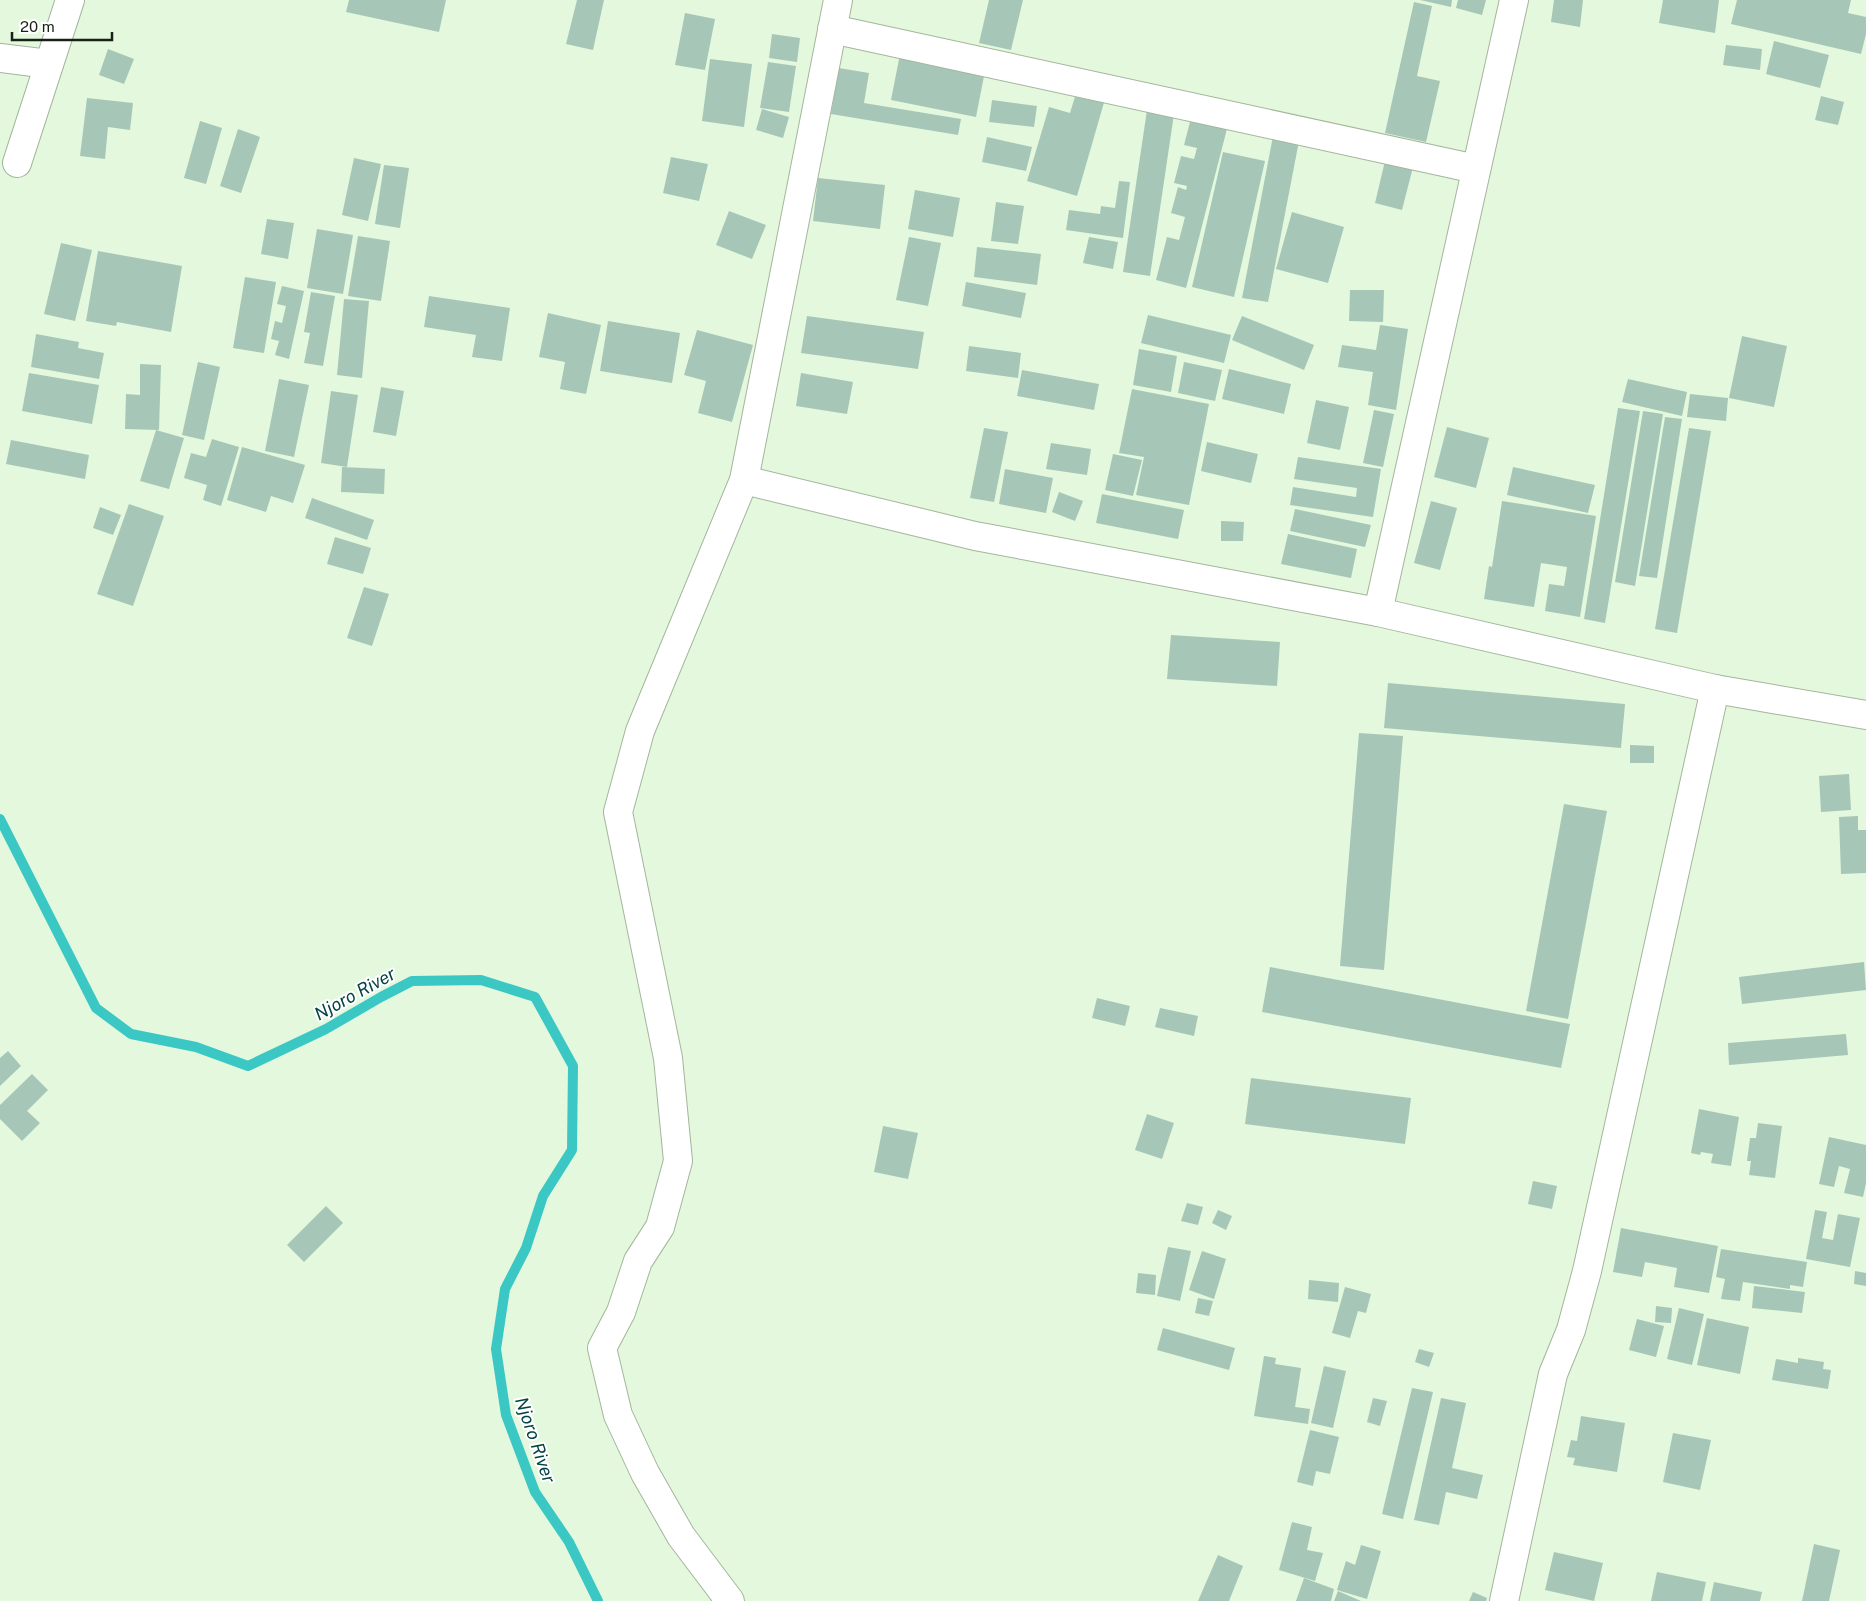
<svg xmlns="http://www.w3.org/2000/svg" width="1866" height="1601" font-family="'Public Sans',sans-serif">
  <rect width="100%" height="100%" fill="#e4f8dd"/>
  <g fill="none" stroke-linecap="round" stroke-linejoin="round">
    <polyline stroke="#3bc8c4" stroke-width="10" points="0,819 96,1008 131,1034 196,1047 248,1066 326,1029 381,997 412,981 481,980 535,997 573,1066 572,1150 543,1196 526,1248 505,1289 496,1349 506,1415 535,1492 569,1542 598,1601"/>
  </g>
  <g fill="#a6c7b7">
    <polygon points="349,0 446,0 439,32 346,12"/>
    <polygon points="577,0 604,0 593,50 566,44"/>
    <polygon points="989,0 1023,0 1011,50 979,43"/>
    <polygon points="1420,0 1452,0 1451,7"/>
    <polygon points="1458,0 1486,0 1482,15 1456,8"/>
    <polygon points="1554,0 1583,0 1580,27 1551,22"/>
    <polygon points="1663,0 1719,0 1715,33 1659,23"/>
    <polygon points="1737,0 1851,0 1848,13 1866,17 1866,34 1861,54 1731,24"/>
    <polygon points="1414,2 1432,6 1417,76 1440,81 1426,142 1385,133"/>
    <polygon points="685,13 715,19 705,70 675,65"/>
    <polygon points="772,34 800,38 797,62 769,58"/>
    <polygon points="1774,41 1829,55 1820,88 1766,74"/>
    <polygon points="1726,45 1762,49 1760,70 1723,65"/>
    <polygon points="108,49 134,59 124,84 99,75"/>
    <polygon points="900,54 985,71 976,117 891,100"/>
    <polygon points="710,59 752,64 744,127 702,121"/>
    <polygon points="768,62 796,66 789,112 760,108"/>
    <polygon points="839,68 869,73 864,103 961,119 958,135 831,114"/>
    <polygon points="1077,90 1105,99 1077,196 1027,181 1049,107 1070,113"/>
    <polygon points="1821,96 1844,102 1838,125 1815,120"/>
    <polygon points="87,98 133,103 130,130 108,127 105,159 80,156"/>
    <polygon points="992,100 1037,106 1034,127 989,122"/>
    <polygon points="762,109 789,117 783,138 756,130"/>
    <polygon points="1147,110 1174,114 1150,276 1123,272"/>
    <polygon points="1191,118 1229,121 1186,288 1156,280 1167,237 1179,240 1185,217 1171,213 1178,187 1186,190 1187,186 1174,183 1181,156 1194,159 1197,148 1184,145"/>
    <polygon points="200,121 222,128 206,184 184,178"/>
    <polygon points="238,129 260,137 241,193 220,186"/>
    <polygon points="1273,136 1299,141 1268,302 1242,298"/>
    <polygon points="987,137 1032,147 1026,171 982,162"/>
    <polygon points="1223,152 1265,161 1234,297 1192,287"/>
    <polygon points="671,157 708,164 699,201 663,193"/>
    <polygon points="354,158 381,164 368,221 342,215"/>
    <polygon points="1385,161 1413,167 1402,210 1375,203"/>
    <polygon points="384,165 409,168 400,228 375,224"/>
    <polygon points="818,178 885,185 880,229 813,221"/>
    <polygon points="1119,181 1130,182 1123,238 1066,230 1069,210 1100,214 1101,206 1115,208"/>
    <polygon points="915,190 960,198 953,237 908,229"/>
    <polygon points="996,202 1024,206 1018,244 991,241"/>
    <polygon points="729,211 766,225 752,259 716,245"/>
    <polygon points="1292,212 1344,227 1328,283 1276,269"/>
    <polygon points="267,219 294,223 288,259 261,254"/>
    <polygon points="317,229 353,235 343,294 307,288"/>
    <polygon points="358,236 390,241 381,301 348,296"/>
    <polygon points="909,237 941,243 928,306 896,300"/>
    <polygon points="1089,237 1118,242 1113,269 1083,263"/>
    <polygon points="61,243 92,250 75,321 44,314"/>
    <polygon points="977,247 1041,254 1037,285 974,277"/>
    <polygon points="98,251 182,266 171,332 117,322 116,326 86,321"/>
    <polygon points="245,277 276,282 264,353 233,348"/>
    <polygon points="966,282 1026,293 1021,318 962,306"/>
    <polygon points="282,286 304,291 289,359 275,355 279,341 271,339 275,321 282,323 286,306 277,304"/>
    <polygon points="1350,290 1384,290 1383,322 1349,321"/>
    <polygon points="311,292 335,296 323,366 304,363 310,333 304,332"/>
    <polygon points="429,296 510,308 502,361 472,357 476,335 424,327"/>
    <polygon points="344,299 369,301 362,378 337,375"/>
    <polygon points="548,313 601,325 586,394 560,389 565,362 539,357"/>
    <polygon points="1148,315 1231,335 1224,363 1141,343"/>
    <polygon points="807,316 924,332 918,369 801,353"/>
    <polygon points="1242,316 1314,345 1304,370 1232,340"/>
    <polygon points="608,321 680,333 672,383 600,371"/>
    <polygon points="1380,325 1408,329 1396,410 1368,405 1373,372 1338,367 1342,345 1376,350"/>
    <polygon points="697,330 753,345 732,422 698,413 706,381 684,375"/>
    <polygon points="36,334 79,342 78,348 104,353 99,379 31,367"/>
    <polygon points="1742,336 1787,346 1774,407 1729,398"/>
    <polygon points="969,346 1021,353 1018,378 966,371"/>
    <polygon points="1139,349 1177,356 1171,392 1133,385"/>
    <polygon points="198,362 220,367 204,440 182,435"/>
    <polygon points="1184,362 1222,370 1215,401 1178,393"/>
    <polygon points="140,364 161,365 159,430 125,429 126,394 140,395"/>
    <polygon points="1229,369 1291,384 1284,414 1222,399"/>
    <polygon points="1022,370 1099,384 1094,410 1017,396"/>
    <polygon points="29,373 99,385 92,424 22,411"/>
    <polygon points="801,373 853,382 847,414 796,406"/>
    <polygon points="279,379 309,385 294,457 265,451"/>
    <polygon points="1628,379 1687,392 1682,416 1622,402"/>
    <polygon points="381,387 404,391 396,436 373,432"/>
    <polygon points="1132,389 1209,404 1189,505 1136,495 1144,457 1119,453"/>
    <polygon points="331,391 358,395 347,467 321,463"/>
    <polygon points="1690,394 1728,398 1726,421 1687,417"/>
    <polygon points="1316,400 1349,407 1340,450 1307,443"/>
    <polygon points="1618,408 1640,411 1605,623 1584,619"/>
    <polygon points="1374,410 1394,414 1383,467 1363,463"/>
    <polygon points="1643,411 1663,414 1635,586 1615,582"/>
    <polygon points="1665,417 1682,419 1657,578 1639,576"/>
    <polygon points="1447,427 1489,438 1476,488 1434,477"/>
    <polygon points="984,428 1008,432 994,502 970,498"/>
    <polygon points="1689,428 1711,431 1677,633 1655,629"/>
    <polygon points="156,430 184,438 169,489 140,481"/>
    <polygon points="212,439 239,447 221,506 203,500 207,485 184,478 191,453 206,457"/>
    <polygon points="11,440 89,455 85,479 6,464"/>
    <polygon points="1207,442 1258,454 1251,483 1201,471"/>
    <polygon points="1051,443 1091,449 1087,475 1046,469"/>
    <polygon points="242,447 305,465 293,503 271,496 266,512 227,500"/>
    <polygon points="1113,454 1142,460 1133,496 1105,490"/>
    <polygon points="1298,457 1381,469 1373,517 1290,505 1293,487 1356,497 1357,488 1294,479"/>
    <polygon points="342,467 385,469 384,494 341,492"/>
    <polygon points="1513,467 1595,485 1588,513 1507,495"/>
    <polygon points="1005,469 1053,478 1046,513 999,504"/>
    <polygon points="1059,492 1083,501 1075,521 1052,512"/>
    <polygon points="1102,494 1184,510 1178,539 1096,523"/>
    <polygon points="312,498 374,520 367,540 305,518"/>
    <polygon points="1431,501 1457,508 1440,570 1414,563"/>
    <polygon points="1502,501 1596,516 1580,617 1545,611 1549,584 1564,586 1567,567 1541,563 1534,607 1484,599 1489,566 1492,567"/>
    <polygon points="129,504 164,516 133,606 97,594"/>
    <polygon points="100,507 121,515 113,535 93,528"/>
    <polygon points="1295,509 1371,525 1365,547 1290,531"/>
    <polygon points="1221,521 1244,522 1243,541 1221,541"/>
    <polygon points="1288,534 1357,549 1351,578 1281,564"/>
    <polygon points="335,537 371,548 363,574 327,564"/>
    <polygon points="364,587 389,594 372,646 347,638"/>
    <polygon points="1171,635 1280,642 1277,686 1167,679"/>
    <polygon points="1388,683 1625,704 1621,748 1384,728"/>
    <polygon points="1359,733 1403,736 1384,970 1340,966"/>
    <polygon points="1630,745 1654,746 1654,763 1630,763"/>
    <polygon points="1849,774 1851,810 1821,812 1819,776"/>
    <polygon points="1564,804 1607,811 1568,1019 1526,1011"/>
    <polygon points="1858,816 1858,830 1866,830 1866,873 1841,874 1839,817"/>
    <polygon points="1864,962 1866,990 1742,1004 1739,977"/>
    <polygon points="1270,967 1570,1024 1561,1068 1262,1012"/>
    <polygon points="1097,998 1130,1006 1125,1026 1092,1018"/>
    <polygon points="1160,1008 1198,1016 1194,1036 1155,1027"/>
    <polygon points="1846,1034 1848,1055 1729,1065 1728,1043"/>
    <polygon points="8,1051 21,1066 0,1086 0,1058"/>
    <polygon points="32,1074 48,1090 27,1111 40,1123 22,1141 0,1119 0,1105"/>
    <polygon points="1251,1078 1411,1098 1405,1144 1245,1124"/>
    <polygon points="1699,1109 1739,1117 1731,1166 1711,1163 1713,1154 1701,1152 1700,1155 1691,1153"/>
    <polygon points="1147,1114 1174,1123 1162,1159 1135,1150"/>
    <polygon points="1758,1123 1782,1126 1775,1178 1749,1175 1751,1161 1747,1161 1750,1138 1756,1138"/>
    <polygon points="883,1126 918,1133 908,1179 874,1172"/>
    <polygon points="1829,1137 1866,1145 1866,1183 1863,1197 1844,1193 1850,1169 1839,1166 1834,1187 1819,1184"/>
    <polygon points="1533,1181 1557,1186 1552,1209 1528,1204"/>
    <polygon points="1187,1203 1203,1207 1198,1225 1181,1221"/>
    <polygon points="326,1206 343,1223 304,1262 287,1245"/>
    <polygon points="1218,1210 1232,1216 1226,1230 1212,1223"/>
    <polygon points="1815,1210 1827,1212 1822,1238 1833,1240 1838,1214 1860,1218 1850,1267 1806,1259"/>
    <polygon points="1621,1228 1718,1246 1709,1293 1674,1287 1677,1268 1645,1262 1642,1277 1613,1272"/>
    <polygon points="1168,1247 1191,1251 1180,1301 1157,1296"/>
    <polygon points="1721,1249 1807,1262 1803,1287 1790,1285 1790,1289 1743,1282 1740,1301 1721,1299 1725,1279 1716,1277"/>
    <polygon points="1202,1251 1226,1259 1214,1299 1189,1290"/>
    <polygon points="1855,1271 1866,1273 1866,1286 1854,1284"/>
    <polygon points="1138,1273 1156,1275 1155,1295 1136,1293"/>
    <polygon points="1309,1280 1339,1283 1338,1302 1308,1299"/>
    <polygon points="1754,1286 1805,1292 1802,1313 1752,1308"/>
    <polygon points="1345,1287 1371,1294 1366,1313 1358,1311 1350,1338 1332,1333"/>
    <polygon points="1198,1298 1213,1301 1209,1316 1195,1313"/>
    <polygon points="1656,1306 1672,1308 1671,1323 1655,1322"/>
    <polygon points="1679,1308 1704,1314 1692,1365 1667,1359"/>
    <polygon points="1707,1318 1749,1327 1740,1374 1697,1365"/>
    <polygon points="1637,1319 1664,1326 1656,1357 1629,1350"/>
    <polygon points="1163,1328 1235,1348 1229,1370 1157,1350"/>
    <polygon points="1419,1349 1434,1353 1429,1367 1415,1362"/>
    <polygon points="1264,1356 1276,1358 1275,1364 1301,1368 1295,1407 1310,1409 1308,1424 1254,1416"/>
    <polygon points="1798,1358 1824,1362 1823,1369 1831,1370 1828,1389 1772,1380 1776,1359 1798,1363"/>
    <polygon points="1324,1366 1346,1371 1333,1428 1311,1423"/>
    <polygon points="1412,1388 1433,1392 1403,1519 1382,1514"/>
    <polygon points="1373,1398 1387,1401 1380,1426 1367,1422"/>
    <polygon points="1441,1398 1466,1403 1452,1468 1483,1475 1477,1499 1446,1492 1439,1525 1414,1520"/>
    <polygon points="1581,1416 1625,1423 1617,1472 1573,1465 1575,1458 1567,1457 1571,1440 1577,1441"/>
    <polygon points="1310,1430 1339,1437 1330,1474 1316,1471 1313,1486 1297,1482"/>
    <polygon points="1673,1433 1711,1440 1700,1490 1663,1482"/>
    <polygon points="1292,1522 1312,1527 1307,1550 1323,1553 1315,1581 1279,1570"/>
    <polygon points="1814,1544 1840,1550 1829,1601 1802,1601"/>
    <polygon points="1361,1545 1381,1551 1367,1599 1337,1590 1346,1561 1355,1565"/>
    <polygon points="1554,1552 1603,1563 1594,1601 1545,1590"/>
    <polygon points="1218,1555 1243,1566 1229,1601 1198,1601"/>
    <polygon points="1657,1572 1706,1582 1702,1601 1651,1601"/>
    <polygon points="1304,1578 1334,1589 1331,1601 1296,1601"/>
    <polygon points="1714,1582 1762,1592 1760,1601 1710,1601"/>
    <polygon points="1338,1591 1361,1601 1334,1601"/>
    <polygon points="1473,1592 1487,1598 1486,1601 1469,1601"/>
  </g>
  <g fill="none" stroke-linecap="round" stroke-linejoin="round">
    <g stroke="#a3b69d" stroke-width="30">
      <g id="street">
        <polyline points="832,29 1476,169"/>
        <polyline points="0,58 49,64"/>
        <polyline points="17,163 70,0"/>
        <polyline points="744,480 975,536 1378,612 1514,0"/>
        <polyline points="1378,612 1715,689 1866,715"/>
        <polyline points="730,1601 681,1536 645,1473 618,1415 602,1348 621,1312 638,1261 660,1227 678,1161 668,1058 618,812 640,731 744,480 838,0"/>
        <polyline points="1504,1601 1553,1374 1571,1330 1587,1271 1715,689"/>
      </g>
    </g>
    <use href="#street" stroke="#fff" stroke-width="28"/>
  </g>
  <g text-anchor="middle" stroke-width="4" stroke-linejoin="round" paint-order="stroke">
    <g font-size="18" font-style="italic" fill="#034443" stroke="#fff">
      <text transform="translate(355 994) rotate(-29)" y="6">Njoro River</text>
      <text transform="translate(535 1440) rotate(71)" y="6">Njoro River</text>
    </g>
  </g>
  <path d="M12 32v8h100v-8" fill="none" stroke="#192017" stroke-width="2.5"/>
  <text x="20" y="32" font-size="15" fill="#192017" stroke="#ffffff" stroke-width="4" paint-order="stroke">20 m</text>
</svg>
